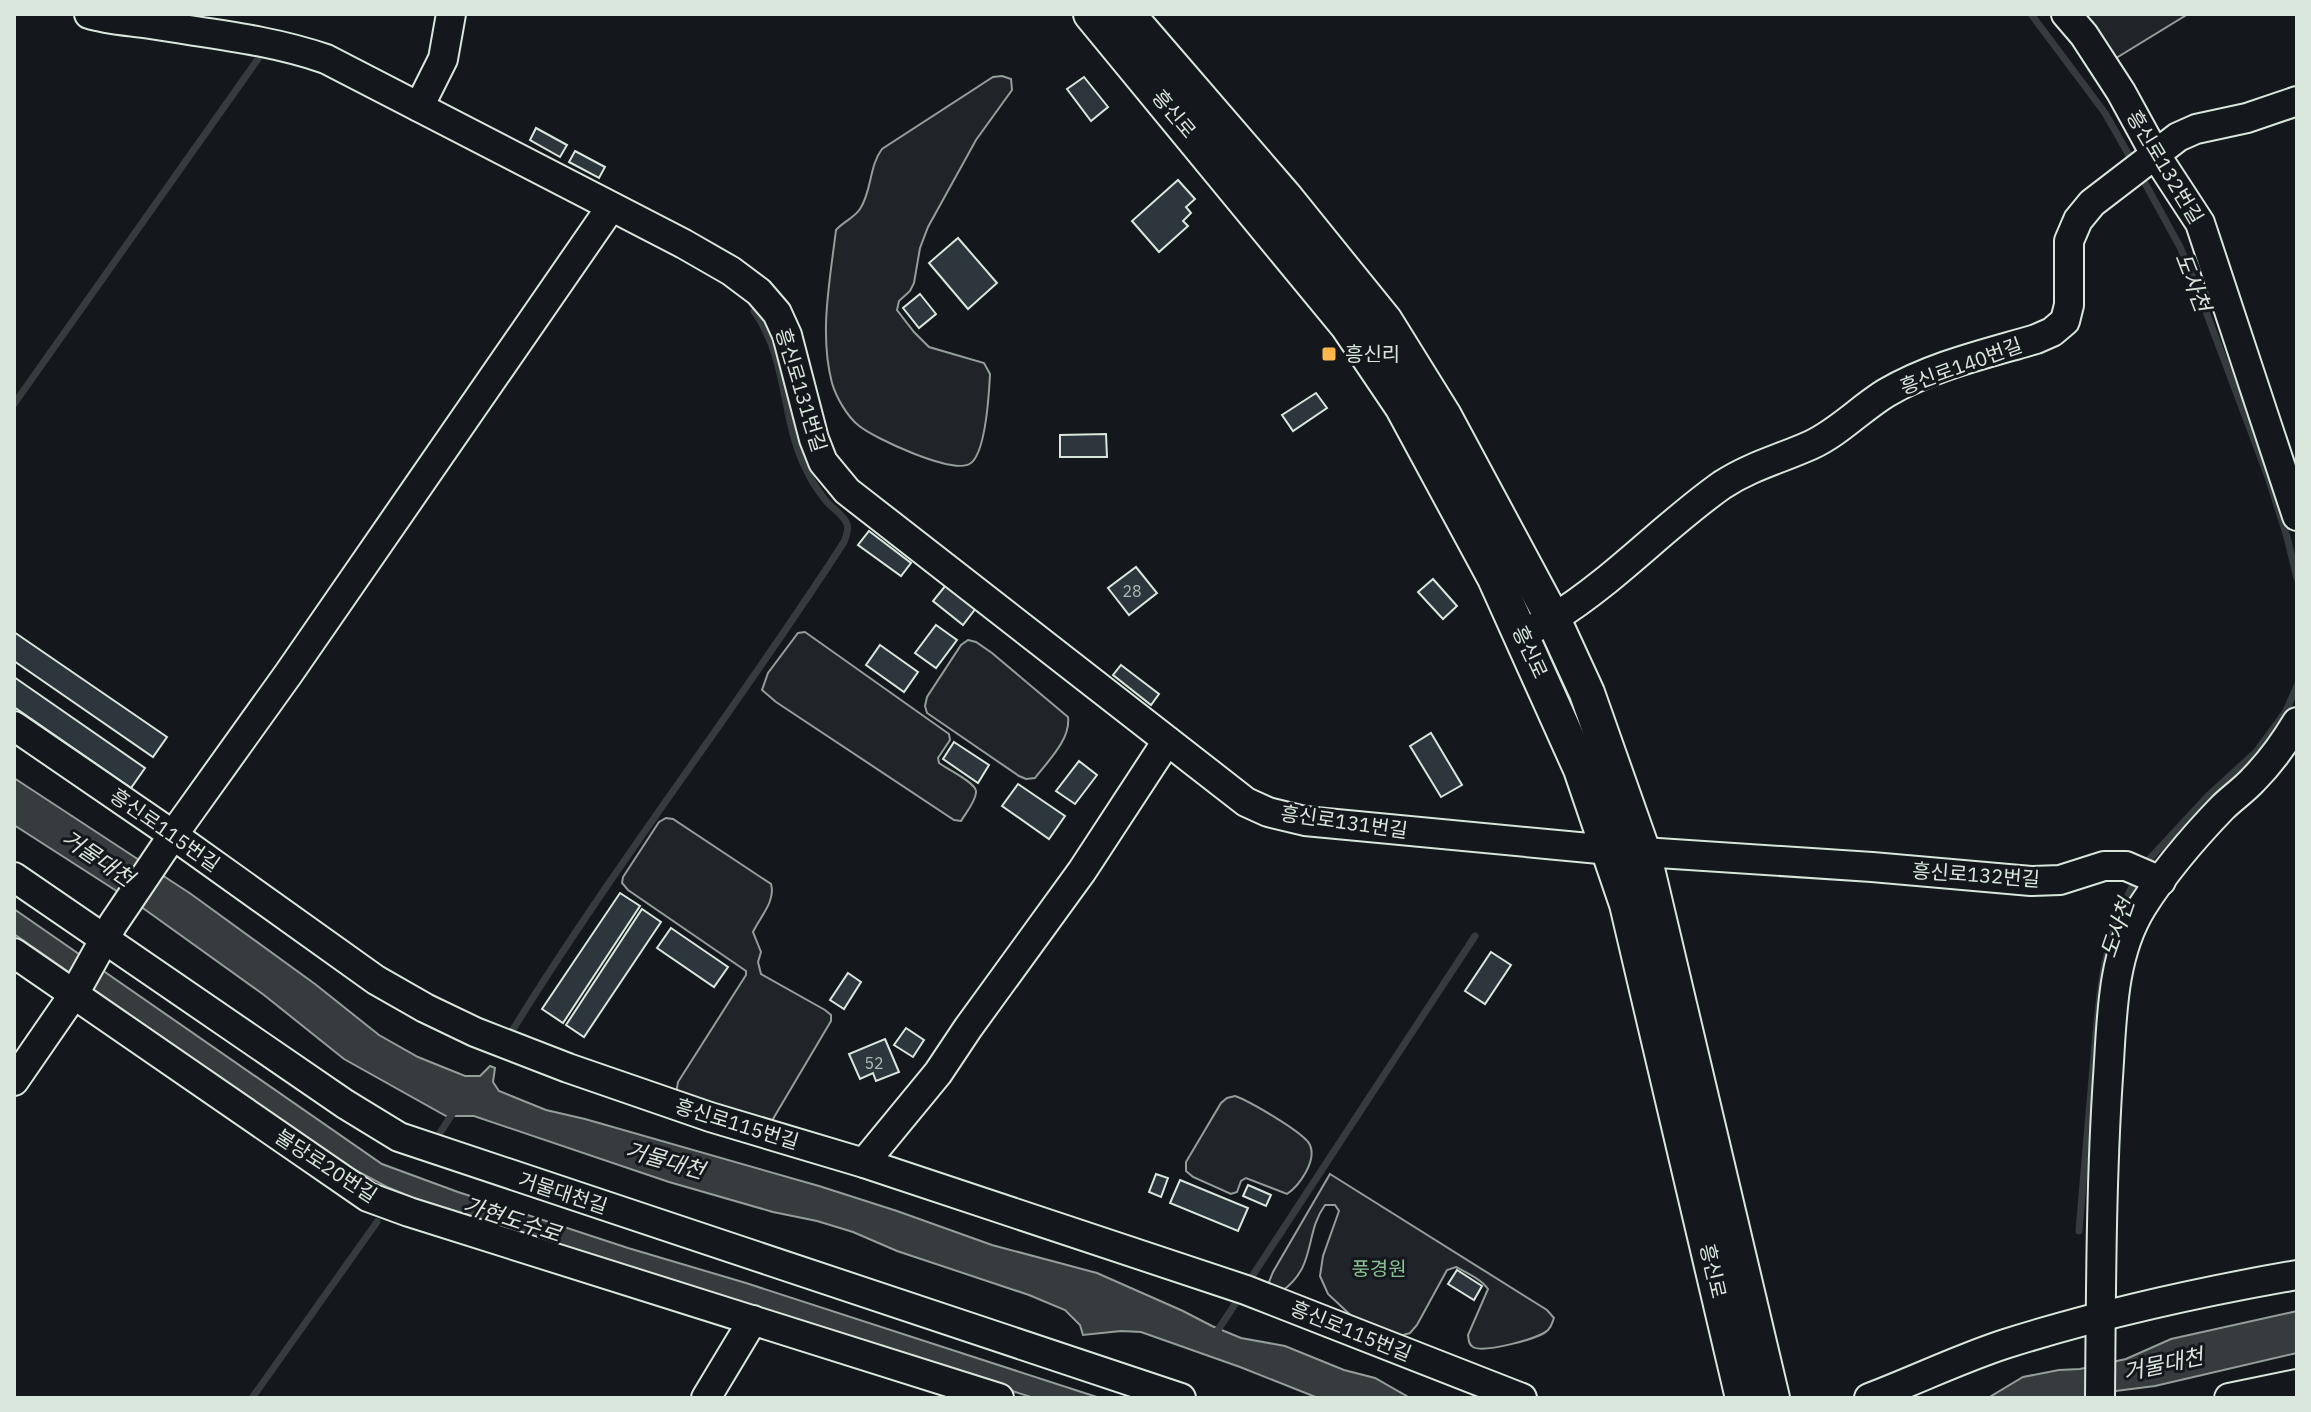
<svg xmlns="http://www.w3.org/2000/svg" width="2311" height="1412" font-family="'IBM Plex Sans','Noto Sans KR',sans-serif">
  <rect width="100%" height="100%" fill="#14181c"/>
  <g fill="#202428" stroke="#939e99" stroke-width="2">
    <polygon points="2065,14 2188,14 2108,63"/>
    <path d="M1002 76 1011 79 1012 90 976 140 928 227 920 248 914 283 910 291 899 301 897 310 914 332 929 347 984 363 990 374C989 394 986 451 971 463 955 476 873 438 858 425 847 416 836 397 832 383 819 334 830 280 836 230 843 222 854 218 860 209 872 191 869 166 882 149L993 77Z"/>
    <path d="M805 632 949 734 950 740 938 758 939 763C947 769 975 782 976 791 977 800 965 814 961 821L954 820 776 702 762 690 768 673 798 633Z"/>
    <path d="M968 640 976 642 992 653 1068 717C1071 739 1048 761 1035 778L1026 779 1019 776 927 713 925 706 927 697 961 645Z"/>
    <path d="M666 818 673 819 771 884C776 901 760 917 753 932L761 952 758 962 761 974 825 1010 831 1015V1021L770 1124 676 1093 678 1082 746 975V971L628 890 622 883 623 877 659 822Z"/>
    <path d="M1235 1096C1249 1101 1305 1133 1310 1145 1317 1161 1299 1186 1287 1194L1246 1178 1241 1181 1237 1192 1231 1194 1193 1177 1186 1171V1162L1221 1103 1227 1098Z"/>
    <path d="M1330 1174 1547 1310 1554 1318C1552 1323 1552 1326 1548 1330 1540 1339 1483 1353 1473 1347 1468 1344 1469 1340 1468 1335L1488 1289C1481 1279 1467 1273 1456 1267L1447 1270 1417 1325 1410 1333 1400 1336 1358 1322 1328 1294 1320 1276 1323 1256 1339 1211 1335 1205H1325C1304 1234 1317 1266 1282 1291L1273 1289 1269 1282 1273 1272Z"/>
  </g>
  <g fill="#363b3e" stroke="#939e99" stroke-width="2">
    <polygon points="14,778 191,894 315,984 379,1035 418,1057 465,1076 480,1076 490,1066 495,1068 493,1082 499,1091 546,1110 585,1119 819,1186 897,1211 992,1245 1097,1273 1183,1311 1212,1326 1241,1338 1285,1346 1344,1370 1375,1378 1410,1398 1318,1398 1240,1367 1141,1332 1121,1331 1083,1335 1080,1325 1065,1310 1029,1295 897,1251 853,1232 817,1221 773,1212 669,1182 474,1116 446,1116 344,1059 264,995 140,906 14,825"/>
    <polygon points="14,909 382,1164 458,1192 628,1248 746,1283 1100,1398 1034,1398 416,1199 387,1187 346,1165 14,934"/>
    <polygon points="2297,1311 2297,1353 2155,1386 2100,1393 2083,1398 1988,1398 2023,1377 2059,1370 2080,1369 2126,1359 2171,1339"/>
  </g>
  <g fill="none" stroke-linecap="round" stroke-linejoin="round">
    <g stroke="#363b3e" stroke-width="7">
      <polyline points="2031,14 2105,113 2134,164"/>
      <polyline points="2140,174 2180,247 2196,285 2268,477 2287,537 2297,578"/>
      <polyline points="14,404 258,59"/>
      <polyline points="2144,865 2209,795 2256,752 2286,711 2297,686"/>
      <path d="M512 1031C615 864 737 708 844 542 846 537 849 530 847 524 844 515 832 508 826 501 820 493 813 484 809 475 780 423 790 362 754 311"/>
      <polyline points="440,1133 454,1111"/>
      <path d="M2079 1231C2083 1180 2088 1129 2092 1078 2099 1003 2099 943 2138 876"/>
      <polyline points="1251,1278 1475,936"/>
      <polyline points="1214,1336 1237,1301"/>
      <polyline points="252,1398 377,1222"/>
    </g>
  </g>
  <g fill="#2c363c" stroke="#d8e6dc" stroke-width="2">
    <polygon points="1084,77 1108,107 1091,121 1067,89"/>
    <polygon points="536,128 567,145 560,157 530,140"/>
    <polygon points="575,151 605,167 599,178 569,162"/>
    <polygon points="1178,180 1195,199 1186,207 1191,213 1183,221 1188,226 1159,252 1132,221"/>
    <polygon points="958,238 997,283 968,309 929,263"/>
    <polygon points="920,294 936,314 919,328 903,308"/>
    <polygon points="1316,393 1327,408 1293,431 1282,415"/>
    <polygon points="1106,434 1107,457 1060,457 1060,435"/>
    <polygon points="869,531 911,563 901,576 858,545"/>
    <polygon points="1136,567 1157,593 1129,615 1108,588"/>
    <polygon points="1433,579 1457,606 1443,619 1418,592"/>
    <polygon points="946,585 976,608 963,625 933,601"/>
    <polygon points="936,625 957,640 936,668 915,653"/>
    <polygon points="14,632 167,737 153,757 14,661"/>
    <polygon points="880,645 918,672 904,692 866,665"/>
    <polygon points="1121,665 1159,694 1151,705 1113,675"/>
    <polygon points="14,677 145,768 131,788 14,707"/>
    <polygon points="1431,733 1462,785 1441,797 1410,746"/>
    <polygon points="954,742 989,765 978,783 943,759"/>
    <polygon points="1079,761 1097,775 1075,804 1056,791"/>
    <polygon points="1018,784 1065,816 1049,839 1002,806"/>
    <polygon points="620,893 640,906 563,1023 542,1009"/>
    <polygon points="642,909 661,922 584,1037 566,1025"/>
    <polygon points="671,928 728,967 714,987 657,948"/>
    <polygon points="1491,952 1511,965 1485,1004 1465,991"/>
    <polygon points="848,973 861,982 844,1009 830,1000"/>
    <polygon points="906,1028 924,1040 913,1057 894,1045"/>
    <polygon points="885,1039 899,1072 876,1081 873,1073 860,1079 849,1054"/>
    <polygon points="1156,1174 1168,1178 1161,1197 1149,1192"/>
    <polygon points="1180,1180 1248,1208 1238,1231 1170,1203"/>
    <polygon points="1248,1185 1271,1195 1266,1206 1243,1196"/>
    <polygon points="1457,1270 1482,1286 1474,1300 1448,1284"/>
  </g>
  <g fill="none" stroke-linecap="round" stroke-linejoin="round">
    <g stroke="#d8e6dc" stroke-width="32">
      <g id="minor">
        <path d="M89 14C108 20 130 21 150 24 210 34 268 39 326 59L684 244 731 271 759 292 777 313 787 335 814 439 823 462 847 491 1246 802 1268 812 1305 821 1610 850"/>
        <polyline points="2066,14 2084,35 2121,92 2155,154 2200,223 2297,516"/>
        <polyline points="419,107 443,59 451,14"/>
        <path d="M1521 634C1532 629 1544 624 1554 618 1615 580 1664 526 1722 485 1751 466 1780 459 1811 445 1839 432 1860 409 1886 393 1932 366 1985 354 2036 339L2052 332 2065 321 2069 305V241L2078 220 2092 203 2178 137 2196 129 2247 118 2297 101"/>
        <polyline points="14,726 173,835 376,980 425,1008 475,1032 568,1068 710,1117 864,1163 1246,1290 1522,1398"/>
        <polyline points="1643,852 1872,867 2031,881 2060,880 2104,866 2126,866 2161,881"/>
        <polyline points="14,877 345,1104 399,1137 1181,1398"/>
        <polyline points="14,953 368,1197 409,1212 999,1398"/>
        <polyline points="14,1081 74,994 113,924 173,835 289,673 611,207"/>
        <polyline points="864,1163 938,1073 968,1028 1082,871 1167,741"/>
        <polyline points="706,1398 753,1320"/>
        <path d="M1869 1398C1914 1381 1959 1359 2005 1344 2100 1314 2199 1292 2297 1275"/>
        <path d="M2100 1398C2101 1291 2101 1184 2108 1077 2112 1021 2111 957 2142 907 2163 874 2194 837 2222 808 2232 798 2244 790 2253 780 2270 763 2285 742 2297 722"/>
        <polyline points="2229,1398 2297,1384"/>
      </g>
    </g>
    <g stroke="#d8e6dc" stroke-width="38">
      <g id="major">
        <polyline points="1091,14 1348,326 1402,406 1495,578 1581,769 1627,904 1743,1398"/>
        <polyline points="1127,14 1284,196 1385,321 1444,416 1553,619 1587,693 1643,852 1772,1398"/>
      </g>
    </g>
    <use href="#minor" stroke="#14181c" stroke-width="28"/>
    <use href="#major" stroke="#14181c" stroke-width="34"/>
  </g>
  <rect fill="#ffb74d" stroke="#14181c" stroke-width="3" x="1321" y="346" width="16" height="16" rx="4"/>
  <g text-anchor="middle" stroke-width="6" stroke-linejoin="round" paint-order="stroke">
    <g font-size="16" fill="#adbab4">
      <text x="1132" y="597">28</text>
      <text x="874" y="1069">52</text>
    </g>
    <g font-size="20" fill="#d8e6dc" stroke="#14181c">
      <text transform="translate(1174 114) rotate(50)" y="7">흥신로</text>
      <text transform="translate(2165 167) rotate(59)" y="7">흥신로132번길</text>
      <text transform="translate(1961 366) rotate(-20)" y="7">흥신로140번길</text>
      <text transform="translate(801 390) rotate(73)" y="7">흥신로131번길</text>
      <text transform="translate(1530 652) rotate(65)" y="7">흥신로</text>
      <text transform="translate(1344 822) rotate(8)" y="7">흥신로131번길</text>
      <text transform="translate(165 830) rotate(35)" y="7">흥신로115번길</text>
      <text transform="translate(1976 875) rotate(4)" y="7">흥신로132번길</text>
      <text transform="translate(737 1124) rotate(17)" y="7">흥신로115번길</text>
      <text transform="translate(326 1166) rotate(33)" y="7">불당로20번길</text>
      <text transform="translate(563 1193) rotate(18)" y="7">거물대천길</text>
      <text transform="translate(1713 1271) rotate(77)" y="7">흥신로</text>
      <text transform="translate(1351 1331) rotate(22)" y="7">흥신로115번길</text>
    </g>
    <g font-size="20" fill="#d8e6dc" stroke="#14181c" text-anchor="start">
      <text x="1345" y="361">흥신리</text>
    </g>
    <g font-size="20" fill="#8ac095" stroke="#14181c">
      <text x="1379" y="1276">풍경원</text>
    </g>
    <g font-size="22" font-style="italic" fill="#d8e6dc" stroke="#14181c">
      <text transform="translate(2193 282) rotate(69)" y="8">도사천</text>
      <text transform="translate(98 858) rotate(34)" y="8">거물대천</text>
      <text transform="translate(2117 928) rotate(-71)" y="8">도사천</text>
      <text transform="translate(665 1160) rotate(16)" y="8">거물대천</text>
      <text transform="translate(512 1219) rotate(18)" y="8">가현도수로</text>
      <text transform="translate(2163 1364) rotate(-12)" y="8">거물대천</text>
    </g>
  </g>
  <rect width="2311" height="1412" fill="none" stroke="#d8e6dc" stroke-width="32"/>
</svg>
